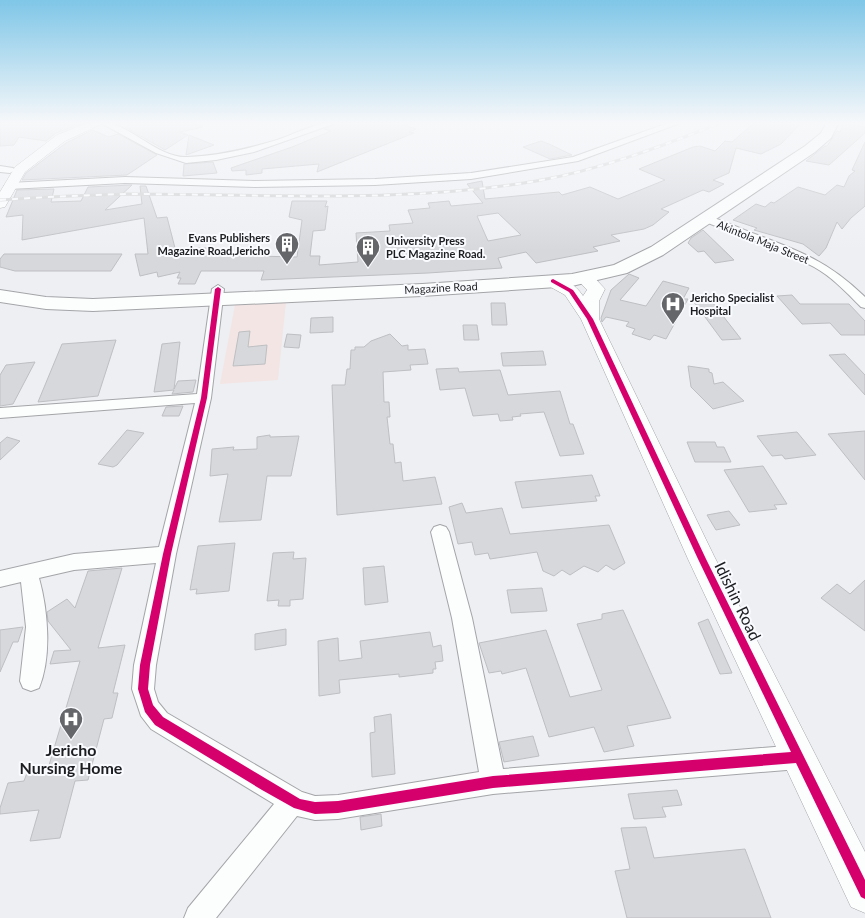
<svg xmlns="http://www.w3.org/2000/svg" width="865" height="918" font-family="Lato,sans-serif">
  <rect width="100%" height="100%" fill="#edeff3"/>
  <polygon fill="#f3e5e4" points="286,302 278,380 220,384 235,305"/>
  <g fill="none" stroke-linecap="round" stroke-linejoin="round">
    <polyline stroke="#83e2e6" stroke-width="2.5" points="503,124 504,122"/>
  </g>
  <g fill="#d7d8dc" stroke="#bebfc2" fill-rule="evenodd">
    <polygon points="0,122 85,122 56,133 46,141 19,137 14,145 0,146"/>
    <polygon points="131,122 202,122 203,127 180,132 188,135 165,150 125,127"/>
    <polygon points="341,122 395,122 416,129 409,132 414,133 317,172 319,164 262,169 262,173 246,175 246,170 232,171 231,168 292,147 331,131 324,129"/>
    <path d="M755 122H802L781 144 761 154 736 148 729 173 713 180 724 184 709 192 703 190 661 209 669 212 653 225 644 229 611 235 620 241 593 247 598 251 536 263 526 252 498 258 502 268 428 273 261 280 264 271H201L195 284H178L181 278H177L180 272 158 277 157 272 140 276 135 254H148L144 218 22 240 23 215 6 217 17 190 54 189 51 202 81 201 88 187 132 185 105 210 142 204 140 186H146L157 218 167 217 175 248H218L214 255 297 257 302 220 289 217 292 201H327L325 207 328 206 325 230 313 231 310 256H320L319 265 358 262 356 233 390 231 389 225 413 223 408 210 430 208 428 203 449 201 451 206 483 203 467 184 482 181 485 199 559 192 562 195 590 187 618 199 665 180 639 169 693 147 700 146 715 151 725 141 732 142ZM498 213 521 235 488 241 477 216Z"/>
    <polygon points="844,122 859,122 858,126 865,127 865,133 829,165 806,161 825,146 827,146 837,131 840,132"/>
    <polygon points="92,130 109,137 118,134 157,155 127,175 22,180 26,173 66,143"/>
    <polygon points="189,135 214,145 186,155"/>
    <polygon points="541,141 549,144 572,155 550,159 523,147"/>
    <polygon points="865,142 865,206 851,218 842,229 837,222 826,248 819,256 803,244 754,230 757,228 733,220 756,204 765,207 771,202 774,203 798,187 825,195 837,185 844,187 849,176 855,171 852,170"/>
    <polygon points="213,162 217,173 183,176 184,164"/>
    <polygon points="703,230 734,260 715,263 704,251 698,252 688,243 691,238"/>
    <polygon points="4,254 122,254 111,271 15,271 0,267 0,259"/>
    <polygon points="629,274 639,278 620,300 646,306 663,281 689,288 683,299 688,299 666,339 654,335 650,340 632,334 635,329 626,326 629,322 606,317 602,322 601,318 611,290"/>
    <polygon points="792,295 800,304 849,304 865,321 865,335 841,335 830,323 802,324 777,296"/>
    <polygon points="691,298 709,298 741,339 722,340"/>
    <polygon points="491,303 505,303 507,325 492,325"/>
    <polygon points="333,317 333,332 310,333 311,318"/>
    <polygon points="463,325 477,325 479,340 464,340"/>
    <polygon points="250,331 248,347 267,345 265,364 233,366 239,332"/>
    <polygon points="287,334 301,335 299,348 284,347"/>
    <polygon points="390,334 402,346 408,345 408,350 425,349 428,364 410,365 411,370 383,372 384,402 389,402 390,417 387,417 390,444 393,444 395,463 401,462 403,481 435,477 442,504 337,515 332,385 345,385 347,369 350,369 351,350 355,350 355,347 364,347 371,341"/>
    <polygon points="116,340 98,396 38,402 62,344"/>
    <polygon points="180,342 174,389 178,381 196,380 193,392 172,394 174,390 154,392 162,344"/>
    <polygon points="543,351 546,365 503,366 501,353"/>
    <polygon points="845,354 865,375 865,395 829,355"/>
    <polygon points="35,362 13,404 0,406 0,375 6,365"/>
    <polygon points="688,366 709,369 709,372 712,373 714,384 723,382 744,401 713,409 691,387"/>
    <polygon points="458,368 459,372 500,370 508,395 560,391 570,424 573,424 584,454 560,456 544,412 520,414 521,416 512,417 513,420 500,421 498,414 473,416 465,388 440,390 436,369"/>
    <polygon points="183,406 179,416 162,416 166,407"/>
    <polygon points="127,430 144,433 117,465 113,467 98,464"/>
    <polygon points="865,431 865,480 828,434"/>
    <polygon points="797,432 816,455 785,459 782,455 772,456 757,436"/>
    <polygon points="270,435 270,437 299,436 291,476 267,476 261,520 219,522 228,474 210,476 212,449 234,447 233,450 257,449 257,437"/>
    <polygon points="7,437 20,441 0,460 0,443"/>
    <polygon points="687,442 715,442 717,447 724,447 731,462 695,462"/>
    <polygon points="763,466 787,504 774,505 777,509 749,512 724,470"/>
    <polygon points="592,475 600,496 595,496 597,501 522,508 515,482"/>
    <polygon points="462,503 466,513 502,508 510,534 609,525 625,563 614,570 606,565 598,572 584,566 570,575 562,570 554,576 543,571 537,552 490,559 488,553 475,555 472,542 458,544 449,507"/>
    <polygon points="729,511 740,525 716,530 707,515"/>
    <polygon points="235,543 229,591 196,594 197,589 190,590 198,546"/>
    <polygon points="294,552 293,559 306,558 303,599 290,600 290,606 278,606 279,600 267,601 273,553"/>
    <polygon points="384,566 388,602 365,605 363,568"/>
    <polygon points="122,568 98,648 125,645 113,693 118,693 112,718 104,719 88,780 75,781 60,838 30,841 39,810 0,814 0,808 8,783 24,781 27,773 47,772 80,661 50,664 54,651 71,650 48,621 47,612 67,599 75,608 88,571"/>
    <polygon points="865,580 865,631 821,598 837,584 850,594"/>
    <polygon points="542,588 547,611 511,613 507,590"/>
    <polygon points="623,610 671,718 627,726 634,746 604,752 594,727 549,737 526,668 502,674 501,671 489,673 479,643 546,630 570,697 602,690 577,624 602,619 602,614"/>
    <polygon points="708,619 723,653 732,673 720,674 710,651 698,623"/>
    <polygon points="23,627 18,642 13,642 0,672 0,630"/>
    <polygon points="286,629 286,645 255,650 255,634"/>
    <polygon points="430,632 433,647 441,645 443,661 435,662 436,669 433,669 433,673 399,677 399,674 339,680 340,693 319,696 318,641 338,638 339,661 362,658 360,641"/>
    <polygon points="391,714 395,774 372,777 370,733 375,732 374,717"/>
    <polygon points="533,736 539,756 504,762 499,742"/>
    <polygon points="677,790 682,805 662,807 666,817 634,819 628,794"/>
    <polygon points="381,814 382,826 361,830 360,817"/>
    <polygon points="646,827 654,858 745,849 771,918 627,918 615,871 630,869 621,828"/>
  </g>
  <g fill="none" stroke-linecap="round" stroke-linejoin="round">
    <g stroke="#a4a5a8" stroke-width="2">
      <g id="street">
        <path d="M99 122C130 122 156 158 187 157 218 156 247 149 277 140 297 133 317 122 339 122L254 152 216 160 186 163 156 153Z"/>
        <polygon points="671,122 683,122 578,161 471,179 375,185 255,187 125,183 9,189 4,186 9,183 125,177 255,181 375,179 471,173 573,157"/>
        <polygon points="0,166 13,168 15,170 10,173 0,172"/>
        <path d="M707 216C723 220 739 228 755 234 800 251 829 262 865 297V308L861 307C846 292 832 277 814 267 779 248 740 236 703 221L702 219 703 217Z"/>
        <path d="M218 285 224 289 211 398 176 554 156 665 154 689 158 702 167 713 302 792 315 796 338 795 479 772 452 618 431 532 434 527 440 525 446 527 449 532 472 618 503 769 799 745 807 749 811 757 807 765 799 769 493 794 338 819 315 820 297 816 216 918H184L188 908 274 804 151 729 141 716 132 689 134 665 156 563 74 570 39 578C48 610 52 657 39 688L31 691 23 688 20 681 26 627 21 582 0 587V571L74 554 159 547 195 403 0 418V408L197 394 212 289Z"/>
      </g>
    </g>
    <g stroke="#a4a5a8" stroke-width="1">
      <g id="secondary">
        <polygon points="90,122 106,122 65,141 25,172 5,207 0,208 0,192 15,167 57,135"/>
        <path d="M585 273 591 274 605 289 599 301V319L714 556 865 852V913L851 907 688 559 581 319 565 295 547 285 544 281 547 277C561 274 576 285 583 296L587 290 576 278 579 274Z"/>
      </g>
    </g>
    <g stroke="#a4a5a8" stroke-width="2">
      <polygon id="primary" points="827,122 839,122 831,138 815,152 663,255 627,273 572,286 422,296 93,311 46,309 0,302 0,290 46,297 93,299 422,284 572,274 614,265 651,247 805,146 821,133"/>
    </g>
    <use href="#street" fill="#fcfdfd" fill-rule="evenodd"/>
    <use href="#secondary" fill="#fcfdfd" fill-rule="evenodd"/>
    <use href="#primary" fill="#fcfdfd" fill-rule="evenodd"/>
    <g stroke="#cfd0d1" stroke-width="3">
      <path id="rail" d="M0 200C43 197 85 195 128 194 264 194 401 204 536 181 600 170 662 146 723 122"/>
    </g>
    <use href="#rail" stroke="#fafbfe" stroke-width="2" stroke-dasharray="6" stroke-linecap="butt"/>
    <g stroke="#fafbfe" stroke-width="3">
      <polygon id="cycleway" points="553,279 573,290 593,319 706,559 865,880 865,899 861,897 796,763 493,788 338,813 315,814 294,808 262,790 155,725 145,712 138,689 140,665 163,554 201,398 215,289 218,287 221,289 207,398 171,554 150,665 148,689 153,705 163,717 300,799 315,802 338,801 493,776 791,752 698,559 587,319 569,292 551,282 551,280"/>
    </g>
    <use href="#cycleway" fill="#d6006c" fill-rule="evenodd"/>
  </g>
  <linearGradient id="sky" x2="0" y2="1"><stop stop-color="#7fc6e7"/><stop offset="0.49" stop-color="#f7f8fa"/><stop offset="1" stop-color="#f7f8fa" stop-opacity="0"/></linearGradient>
  <rect width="865" height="251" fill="url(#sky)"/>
  <defs>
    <g id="building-pin" transform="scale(1.25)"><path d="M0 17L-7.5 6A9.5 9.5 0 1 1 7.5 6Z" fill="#65666a" stroke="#fafbfe"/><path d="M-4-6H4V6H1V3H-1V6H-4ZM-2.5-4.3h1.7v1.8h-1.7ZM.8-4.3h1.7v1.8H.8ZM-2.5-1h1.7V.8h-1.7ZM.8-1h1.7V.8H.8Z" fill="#fff"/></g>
    <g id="hospital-pin" transform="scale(1.25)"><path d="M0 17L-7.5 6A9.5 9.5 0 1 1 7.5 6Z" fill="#65666a" stroke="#fafbfe"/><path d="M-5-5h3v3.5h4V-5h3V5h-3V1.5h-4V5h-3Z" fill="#fff"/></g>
  </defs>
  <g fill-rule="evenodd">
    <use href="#building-pin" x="287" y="244"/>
    <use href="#building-pin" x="368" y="247"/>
    <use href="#hospital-pin" x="673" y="304"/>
    <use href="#hospital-pin" x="71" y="719"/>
  </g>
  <g text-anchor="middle" stroke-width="4" stroke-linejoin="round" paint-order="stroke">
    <g font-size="11" font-weight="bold" fill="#1c1d20" stroke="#fafbfe" text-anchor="start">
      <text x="270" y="242" text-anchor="end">Evans Publishers<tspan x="270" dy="13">Magazine Road,Jericho</tspan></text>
      <text x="386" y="245">University Press<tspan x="386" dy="13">PLC Magazine Road.</tspan></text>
      <text x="690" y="302">Jericho Specialist<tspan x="690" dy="13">Hospital</tspan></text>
    </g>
    <g font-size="11" fill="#1c1d20" stroke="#fafbfe">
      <text transform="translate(763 242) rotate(22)" y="4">Akintola Maja Street</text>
      <text transform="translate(441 288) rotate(-3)" y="4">Magazine Road</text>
    </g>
    <g font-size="16" fill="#1c1d20" stroke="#fafbfe">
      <text transform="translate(738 601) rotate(64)" y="6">Idishin Road</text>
    </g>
    <g font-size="16" font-weight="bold" fill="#1c1d20" stroke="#fafbfe">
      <text x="71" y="756">Jericho<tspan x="71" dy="18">Nursing Home</tspan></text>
    </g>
  </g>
</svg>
